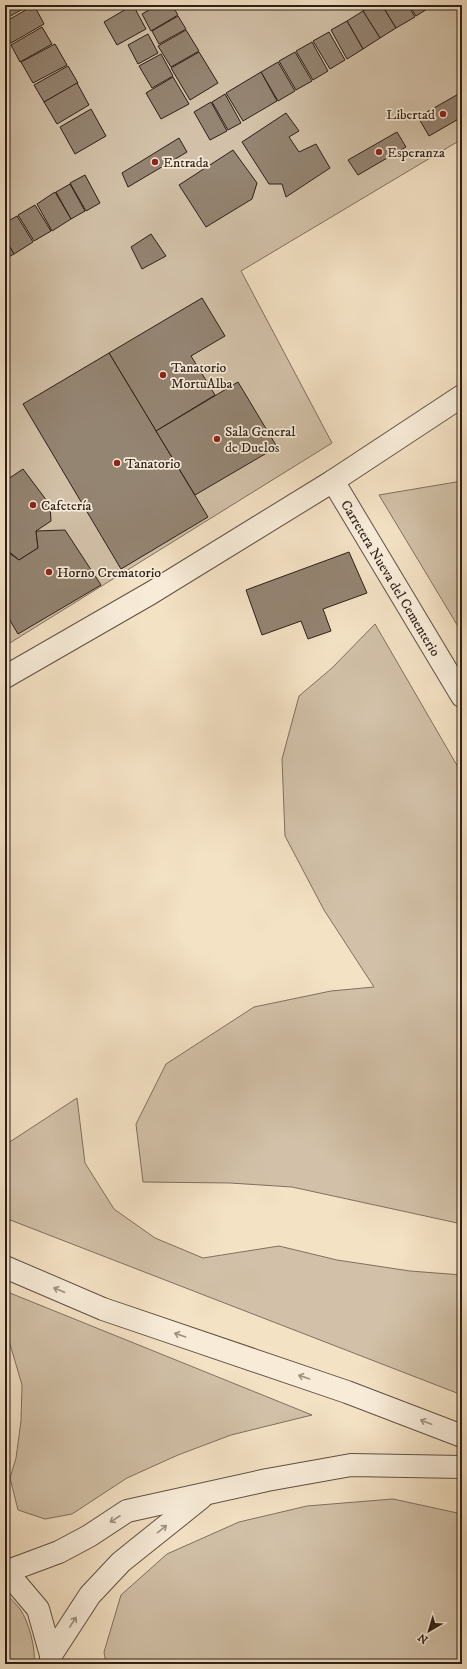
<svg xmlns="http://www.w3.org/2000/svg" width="467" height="1669" font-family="'IM FELL DW Pica',serif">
  <rect width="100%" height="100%" fill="#f4e2c5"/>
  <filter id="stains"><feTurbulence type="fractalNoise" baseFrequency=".005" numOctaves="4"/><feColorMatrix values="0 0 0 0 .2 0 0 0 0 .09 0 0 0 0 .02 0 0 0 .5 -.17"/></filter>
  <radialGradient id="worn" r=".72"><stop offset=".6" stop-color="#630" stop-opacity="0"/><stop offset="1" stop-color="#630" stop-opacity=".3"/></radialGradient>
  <g fill="#d2c1a8" stroke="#807060">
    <polygon points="5,5 462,5 462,139 241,271 332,443 5,646"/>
    <polygon points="462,481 462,633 379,495"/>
    <polygon points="375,624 462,774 462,1224 292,1187 230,1183 143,1182 136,1124 166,1064 254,1007 331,991 374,987 324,910 285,836 282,759 299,696 332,668"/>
    <polygon points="77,1098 85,1163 114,1209 155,1238 203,1258 279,1246 337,1260 410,1271 462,1275 462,1395 5,1218 5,1145"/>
    <polygon points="5,1291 312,1415 231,1435 178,1455 127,1478 72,1514 45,1519 18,1510 10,1478 16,1458 21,1421 22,1385 5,1327"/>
    <polygon points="393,1499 462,1514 462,1664 106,1664 104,1652 121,1595 167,1554 239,1522 307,1506"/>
    <path d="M5 1593C10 1598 15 1603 20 1609 29 1622 36 1649 34 1664H5Z"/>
  </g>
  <g fill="#948472" stroke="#2d1f18">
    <polygon points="5,5 30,5 5,19"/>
    <polygon points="34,5 44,24 11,43 5,34 5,22"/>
    <polygon points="100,5 110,5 103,9"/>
    <polygon points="133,5 146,29 117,45 104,22"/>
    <polygon points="158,5 172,5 178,15 151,31 142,14"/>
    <polygon points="374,5 382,5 396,28 380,38 363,11"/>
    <polygon points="382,5 408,5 415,17 396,28"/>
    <polygon points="409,5 431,5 432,6 416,16"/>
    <polygon points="363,11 380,38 363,49 347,21"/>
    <polygon points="178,16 186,29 159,44 152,31"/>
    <polygon points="347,21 363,49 347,59 331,30"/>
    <polygon points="42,27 52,44 20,62 11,45"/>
    <polygon points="186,30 199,51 171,67 158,46"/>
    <polygon points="329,32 345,60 330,69 313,41"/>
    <polygon points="148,34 158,53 138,64 128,45"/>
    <polygon points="312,42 328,71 313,80 296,51"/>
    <polygon points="55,44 67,65 33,83 21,62"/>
    <polygon points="199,52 218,83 190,100 171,68"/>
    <polygon points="295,52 312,81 296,90 279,61"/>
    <polygon points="161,54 173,76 152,88 139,66"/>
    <polygon points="278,62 295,91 278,101 261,72"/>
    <polygon points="68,66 78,83 44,102 34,85"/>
    <polygon points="261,72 277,101 243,121 226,93"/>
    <polygon points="173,77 189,104 161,119 146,93"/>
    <polygon points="77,83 89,105 57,124 44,102"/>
    <polygon points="462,92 462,117 429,136 418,117"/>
    <polygon points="225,94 241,123 228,130 212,102"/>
    <polygon points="211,102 227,131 210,140 194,112"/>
    <polygon points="91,109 106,136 75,154 60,127"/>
    <polygon points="286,113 299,131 289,137 299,152 316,144 330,168 286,197 282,184 269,184 242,142"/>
    <polygon points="397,132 406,147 358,175 348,160"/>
    <polygon points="179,138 187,152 128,187 122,173"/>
    <polygon points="233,150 257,183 252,199 206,227 179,185"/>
    <polygon points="85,175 100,203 86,211 70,183"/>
    <polygon points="70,184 85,211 71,219 56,192"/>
    <polygon points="55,192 71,219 52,231 37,204"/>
    <polygon points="35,205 51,231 34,241 18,215"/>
    <polygon points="17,216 33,242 14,254 5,239 5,223"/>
    <polygon points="151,234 166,256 142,269 131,247"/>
    <polygon points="5,239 14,254 5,259"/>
    <polygon points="202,298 225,336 191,356 215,395 156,431 109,353"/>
    <polygon points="109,353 208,517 121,569 23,404"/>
    <polygon points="238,382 277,447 195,495 156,431"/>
    <polygon points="23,469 50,505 51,521 36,531 38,548 19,560 5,548 5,481"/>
    <polygon points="65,530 101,585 18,634 5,612 5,550 19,560 38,548 36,531"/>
    <polygon points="349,552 367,593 323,609 331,631 308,639 301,621 262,635 246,590"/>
  </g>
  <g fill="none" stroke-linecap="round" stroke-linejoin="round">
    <g stroke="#5f5043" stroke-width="24">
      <g id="minor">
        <polyline points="333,481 462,696"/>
        <polyline points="5,677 151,593 333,481 462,396"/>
        <polyline points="5,1267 103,1309 347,1392 462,1436"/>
        <polyline points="5,1570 38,1609 51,1655 51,1664"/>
        <polyline points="8,1571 59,1552 89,1536 127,1511 267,1480 351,1465 462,1467"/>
        <polyline points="51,1655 90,1595 121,1562 201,1498"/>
      </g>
    </g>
    <use href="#minor" stroke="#f8ecd9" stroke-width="22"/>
  </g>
  <defs><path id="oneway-shaft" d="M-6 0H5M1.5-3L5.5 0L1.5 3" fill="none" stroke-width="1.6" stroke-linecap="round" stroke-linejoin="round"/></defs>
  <g stroke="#9d9082">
    <use href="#oneway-shaft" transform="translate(59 1290) rotate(-157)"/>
    <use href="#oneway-shaft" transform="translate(180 1335) rotate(-161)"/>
    <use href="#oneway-shaft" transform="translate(304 1377) rotate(-161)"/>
    <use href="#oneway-shaft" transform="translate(426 1422) rotate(-159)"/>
    <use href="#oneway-shaft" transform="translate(115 1519) rotate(147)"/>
    <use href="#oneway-shaft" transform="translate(162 1529) rotate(-39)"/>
    <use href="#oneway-shaft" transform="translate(73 1622) rotate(-57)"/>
  </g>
  <g fill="#8f2418" stroke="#f8ecd9" stroke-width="1.5">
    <circle cx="443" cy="114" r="4"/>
    <circle cx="379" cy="152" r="4"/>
    <circle cx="155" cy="162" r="4"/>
    <circle cx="163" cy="375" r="4"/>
    <circle cx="217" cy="439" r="4"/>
    <circle cx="117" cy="463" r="4"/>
    <circle cx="33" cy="505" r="4"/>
    <circle cx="49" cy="572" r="4"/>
  </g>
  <g text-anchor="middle" stroke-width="3.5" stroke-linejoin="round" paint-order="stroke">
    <g font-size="14" fill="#2d1f18" stroke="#f8ecd9" text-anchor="start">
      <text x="435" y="119" text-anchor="end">Libertad</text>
      <text x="387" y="157">Esperanza</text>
      <text x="163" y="167">Entrada</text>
      <text x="171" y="372">Tanatorio<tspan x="171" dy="16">MortuAlba</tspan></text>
      <text x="225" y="436">Sala General<tspan x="225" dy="16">de Duelos</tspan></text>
      <text x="125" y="468">Tanatorio</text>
      <text x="41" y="510">Cafetería</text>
      <text x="57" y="577">Horno Crematorio</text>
    </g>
    <g font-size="14" fill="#2d1f18" stroke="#f8ecd9">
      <text transform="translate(391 578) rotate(59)" y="5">Carretera Nueva del Cementerio</text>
    </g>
  </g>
  <rect width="467" height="1669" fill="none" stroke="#f4e2c5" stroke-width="20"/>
  <rect x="6" y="6" width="455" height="1657" fill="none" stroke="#2d1f18" stroke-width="2"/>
  <rect x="10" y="10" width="447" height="1649" fill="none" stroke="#2d1f18"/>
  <g transform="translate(429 1631) rotate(218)" stroke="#f8ecd9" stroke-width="3" paint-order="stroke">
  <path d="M0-3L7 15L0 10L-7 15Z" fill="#2d1f18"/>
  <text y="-6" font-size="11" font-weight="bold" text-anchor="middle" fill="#2d1f18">N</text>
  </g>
  <rect width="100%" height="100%" filter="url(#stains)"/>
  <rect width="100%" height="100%" fill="url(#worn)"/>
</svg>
